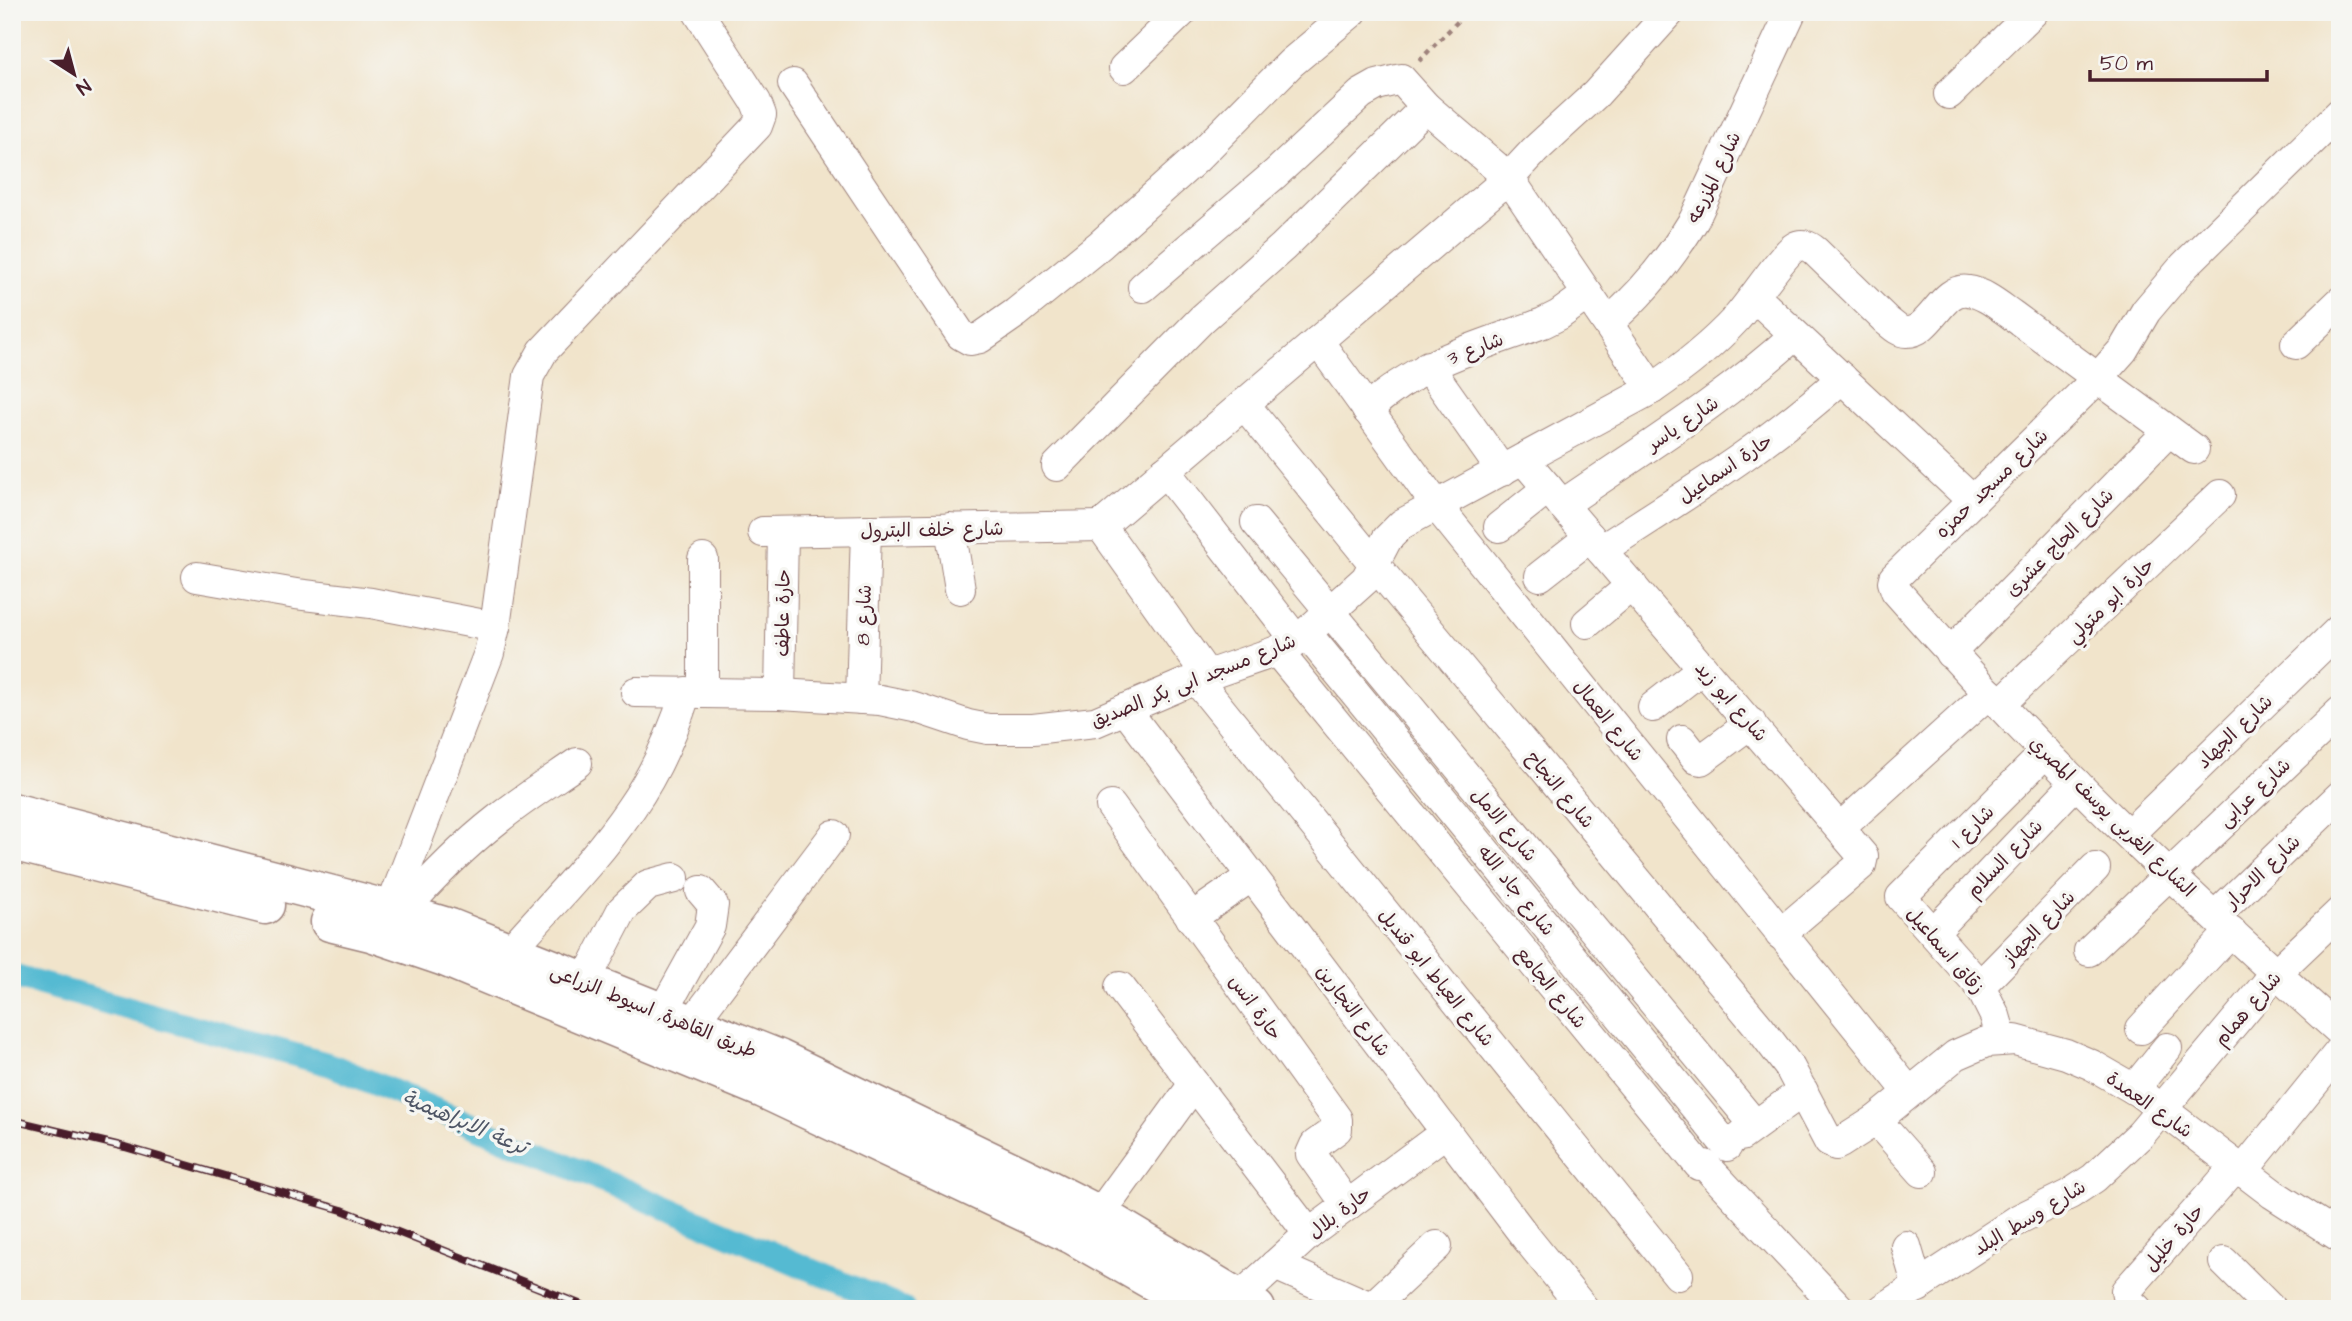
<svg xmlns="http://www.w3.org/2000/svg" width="2352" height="1321" font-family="'Architects Daughter','Playpen Sans Arabic',sans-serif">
  <rect width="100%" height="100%" fill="#f6f6f2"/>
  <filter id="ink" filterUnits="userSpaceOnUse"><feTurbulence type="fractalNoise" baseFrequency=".0143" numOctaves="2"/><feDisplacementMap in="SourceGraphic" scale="14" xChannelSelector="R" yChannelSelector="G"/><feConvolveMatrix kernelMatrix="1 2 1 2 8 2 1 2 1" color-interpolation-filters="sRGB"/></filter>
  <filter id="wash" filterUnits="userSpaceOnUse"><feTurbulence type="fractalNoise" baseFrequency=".00686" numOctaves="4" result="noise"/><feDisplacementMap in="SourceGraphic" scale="28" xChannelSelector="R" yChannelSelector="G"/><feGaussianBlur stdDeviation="1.57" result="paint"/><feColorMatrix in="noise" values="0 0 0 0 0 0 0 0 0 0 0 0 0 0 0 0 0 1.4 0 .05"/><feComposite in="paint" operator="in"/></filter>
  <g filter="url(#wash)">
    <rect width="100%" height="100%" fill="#f1e4cb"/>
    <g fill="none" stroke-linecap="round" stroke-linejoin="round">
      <polyline stroke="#54bad2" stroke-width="24" points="12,976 331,1065 903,1309"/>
    </g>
  </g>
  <g filter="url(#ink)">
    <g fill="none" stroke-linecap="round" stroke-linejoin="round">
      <g stroke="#9e827b" stroke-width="32">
        <g id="minor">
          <polyline points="1124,68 1182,12"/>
          <polyline points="793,84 961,335 970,340 980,338 1016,313 1100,245 1197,158 1291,63 1352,12"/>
          <polyline points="1949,94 2033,12"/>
          <path d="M2340 113 2184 266 2146 311 2123 350 2098 378 1894 578 1893 582 1896 591C2033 748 2185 893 2340 1031"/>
          <polyline points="1143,287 1275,174 1361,94 1377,85 1401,79 1426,107 1509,178 1652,389"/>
          <polyline points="1755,297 1973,501"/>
          <path d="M1608 323C1643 293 1670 259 1694 220L1791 12"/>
          <polyline points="1318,341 1437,506 1909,1092"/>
          <polyline points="2296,344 2340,302"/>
          <polyline points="1428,366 1502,471"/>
          <polyline points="1244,404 1375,565 1759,1027 1790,1068 1829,1142 1836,1145 1840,1143 1876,1120 1956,1055 1986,1042 2015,1040 2066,1054 2092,1065 2139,1092 2273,1194 2340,1237"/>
          <path d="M1367 410C1419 361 1478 347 1543 323L1559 315 1588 294"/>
          <polyline points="1523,459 1863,856 1861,865 1780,934"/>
          <polyline points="1057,466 1202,319 1283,247 1426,107"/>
          <polyline points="1165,471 1297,641"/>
          <path d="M1562 505C1642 450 1724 400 1795 335"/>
          <polyline points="1256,522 1755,1125"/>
          <polyline points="1101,526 1509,178 1535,150 1596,94 1670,12"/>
          <polyline points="1101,526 1207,675"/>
          <polyline points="1499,527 1548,488"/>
          <polyline points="950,528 960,589"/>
          <polyline points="763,532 1101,526"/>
          <path d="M1601 550C1684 496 1769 445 1842 378"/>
          <polyline points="1540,576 1590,537"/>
          <polyline points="197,577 296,594 371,603 495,627"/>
          <polyline points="1587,623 1632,585"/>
          <polyline points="1307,634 1727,1146"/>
          <polyline points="1277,651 1699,1165 1705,1165 1840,1309"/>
          <polyline points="1950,653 2169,431"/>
          <polyline points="1196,679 1678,1275"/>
          <path d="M636 692 780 694 880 700 914 707 968 725 988 729H1033L1095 722 1196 679 1277 651 1297 641 1366 579 1387 539 1402 524 1652 389C1683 368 1711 346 1736 319 1749 305 1783 254 1795 247 1802 243 1809 246 1815 251L1887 321C1892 325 1899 332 1906 332 1931 333 1942 286 1968 291 1984 293 1999 306 2012 315L2194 449"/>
          <polyline points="703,693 703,559"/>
          <polyline points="780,694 783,532"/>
          <polyline points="861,699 866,530"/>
          <polyline points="2000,704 2220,495"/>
          <polyline points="1653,707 1703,668"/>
          <polyline points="1125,709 1528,1240 1584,1309"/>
          <polyline points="1682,740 1697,759 1701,760 1751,723"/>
          <polyline points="1111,806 1337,1119 1337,1129 1315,1145 1311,1154 1347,1205"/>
          <polyline points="1840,828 1989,693"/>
          <polyline points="2129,834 2340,629"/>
          <polyline points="390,910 489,653 495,627 529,376 543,351 757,126 761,115 756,102 698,12"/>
          <path d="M401 913C431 879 462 847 498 819 523 799 551 781 577 763"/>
          <polyline points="2215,916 2340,796"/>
          <polyline points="1191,918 1252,876"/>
          <polyline points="1933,933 2076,783"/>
          <polyline points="2089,951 2340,712"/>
          <path d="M509 952C550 905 596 860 631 808 656 772 673 733 686 692"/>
          <polyline points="1980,986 2095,868"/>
          <polyline points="1120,987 1309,1234"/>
          <polyline points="576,999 622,910 648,885 674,878"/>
          <polyline points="662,1013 710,926 713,905 701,891"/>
          <polyline points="691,1025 834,835"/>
          <polyline points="2141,1029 2231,931"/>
          <polyline points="2002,1040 1995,1016 1980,986 1901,897 2046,752"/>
          <polyline points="2134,1089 2167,1048"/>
          <polyline points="1876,1120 1922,1172"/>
          <polyline points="1741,1136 1803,1091"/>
          <polyline points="2242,1172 2340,1051"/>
          <polyline points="1099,1215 1194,1084"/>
          <polyline points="1906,1246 1918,1287"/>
          <polyline points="2224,1262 2271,1309"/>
          <polyline points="1275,1265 1375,1309"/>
          <polyline points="1238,1299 1309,1234 1446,1132"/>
          <polyline points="1372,1307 1437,1246"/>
          <polyline points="1883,1309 2019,1219 2070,1194 2094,1178 2141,1134 2275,974 2340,912"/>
          <polyline points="2137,1309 2128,1301 2126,1291 2235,1167"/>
        </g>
      </g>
      <g stroke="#9e827b" stroke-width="41">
        <g id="highway">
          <polyline points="12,812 390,910 450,928 779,1059 1042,1186 1099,1215 1256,1309"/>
          <polyline points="12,841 265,905"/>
          <polyline points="330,922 371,932 442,956 764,1089 1073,1235 1202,1309"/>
        </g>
      </g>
      <polyline stroke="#9e827b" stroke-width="4.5" stroke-dasharray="5 5" stroke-linecap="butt" points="1419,61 1467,12"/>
      <use href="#minor" stroke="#fff" stroke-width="30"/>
      <use href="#highway" stroke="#fff" stroke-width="38"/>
      <g stroke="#4a1f2b" stroke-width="8">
        <polyline id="rail" points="12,1120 125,1147 342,1210 592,1309"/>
      </g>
      <use href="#rail" stroke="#f6f6f2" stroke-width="5" stroke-dasharray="16" stroke-linecap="butt"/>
    </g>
  </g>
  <g text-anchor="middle" stroke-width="7" stroke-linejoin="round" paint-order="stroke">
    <g font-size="19" fill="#4a1f2b" stroke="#f6f6f2">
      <text transform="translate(1713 177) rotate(-64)" y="7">شارع المزرعه</text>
      <text transform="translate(1475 348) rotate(-21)" y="7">شارع 3</text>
      <text transform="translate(1682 423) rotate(-34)" y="7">شارع ياسر</text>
      <text transform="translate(1725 468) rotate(-34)" y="7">حارة اسماعيل</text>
      <text transform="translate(1991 483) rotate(-44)" y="7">شارع مسجد حمزه</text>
      <text transform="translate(932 529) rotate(-1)" y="7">شارع خلف البترول</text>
      <text transform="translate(2059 542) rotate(-45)" y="7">شارع الحاج عشرى</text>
      <text transform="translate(2110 600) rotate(-44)" y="7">حارة ابو متولي</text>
      <text transform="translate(782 613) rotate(-89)" y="7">حارة عاطف</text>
      <text transform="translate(863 615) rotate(-88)" y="7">شارع 8</text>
      <text transform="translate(1193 680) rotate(-22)" y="7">شارع مسجد ابى بكر الصديق</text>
      <text transform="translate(1732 701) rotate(49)" y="7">شارع ابو زيد</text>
      <text transform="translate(1609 720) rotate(51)" y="7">شارع العمال</text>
      <text transform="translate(2234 731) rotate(-44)" y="7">شارع الجهاد</text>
      <text transform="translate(1561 789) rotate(50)" y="7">شارع النجاح</text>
      <text transform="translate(2254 792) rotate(-43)" y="7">شارع عرابى</text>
      <text transform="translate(2113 816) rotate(44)" y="7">الشارع الغربى يوسف المصري</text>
      <text transform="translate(1505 824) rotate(50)" y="7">شارع الامل</text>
      <text transform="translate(1972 826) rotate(-45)" y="7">شارع 1</text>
      <text transform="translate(2004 858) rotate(-46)" y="7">شارع السلام</text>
      <text transform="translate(2262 871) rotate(-44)" y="7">شارع الاحرار</text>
      <text transform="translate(1517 890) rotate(51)" y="7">شارع جاد الله</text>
      <text transform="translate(2038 927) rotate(-46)" y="7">شارع الجهاز</text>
      <text transform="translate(1946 950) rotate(49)" y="7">زقاق اسماعيل</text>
      <text transform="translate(1437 977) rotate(51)" y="7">شارع العياط ابو قنديل</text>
      <text transform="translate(1552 987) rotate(51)" y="7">شارع الجامع</text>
      <text transform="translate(1256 1007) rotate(54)" y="7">حارة انس</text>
      <text transform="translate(2247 1008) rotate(-49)" y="7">شارع همام</text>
      <text transform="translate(654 1010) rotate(22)" y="7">طريق القاهرة, اسيوط الزراعى</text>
      <text transform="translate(1354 1010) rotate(53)" y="7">شارع النجارين</text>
      <text transform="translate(2150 1104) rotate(35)" y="7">شارع العمدة</text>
      <text transform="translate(1339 1212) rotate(-37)" y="7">حارة بلال</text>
      <text transform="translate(2029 1217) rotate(-31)" y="7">شارع وسط البلد</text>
      <text transform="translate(2173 1237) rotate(-49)" y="7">حارة خليل</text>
    </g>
    <g font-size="21" font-style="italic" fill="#4e5565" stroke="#f6f6f2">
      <text transform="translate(465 1122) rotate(23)" y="7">ترعة الابراهيمية</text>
    </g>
  </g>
  <rect width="2352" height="1321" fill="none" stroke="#f6f6f2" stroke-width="42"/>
  <g transform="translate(74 74) rotate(144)" stroke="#f6f6f2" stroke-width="5" paint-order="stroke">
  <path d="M0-5L12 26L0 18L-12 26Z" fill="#4a1f2b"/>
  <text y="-10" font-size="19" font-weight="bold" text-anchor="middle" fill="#4a1f2b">N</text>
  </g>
  <path d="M2090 70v10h177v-10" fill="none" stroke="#4a1f2b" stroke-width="3.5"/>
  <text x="2100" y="70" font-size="21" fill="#4a1f2b" stroke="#f6f6f2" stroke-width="5" paint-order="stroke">50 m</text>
</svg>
